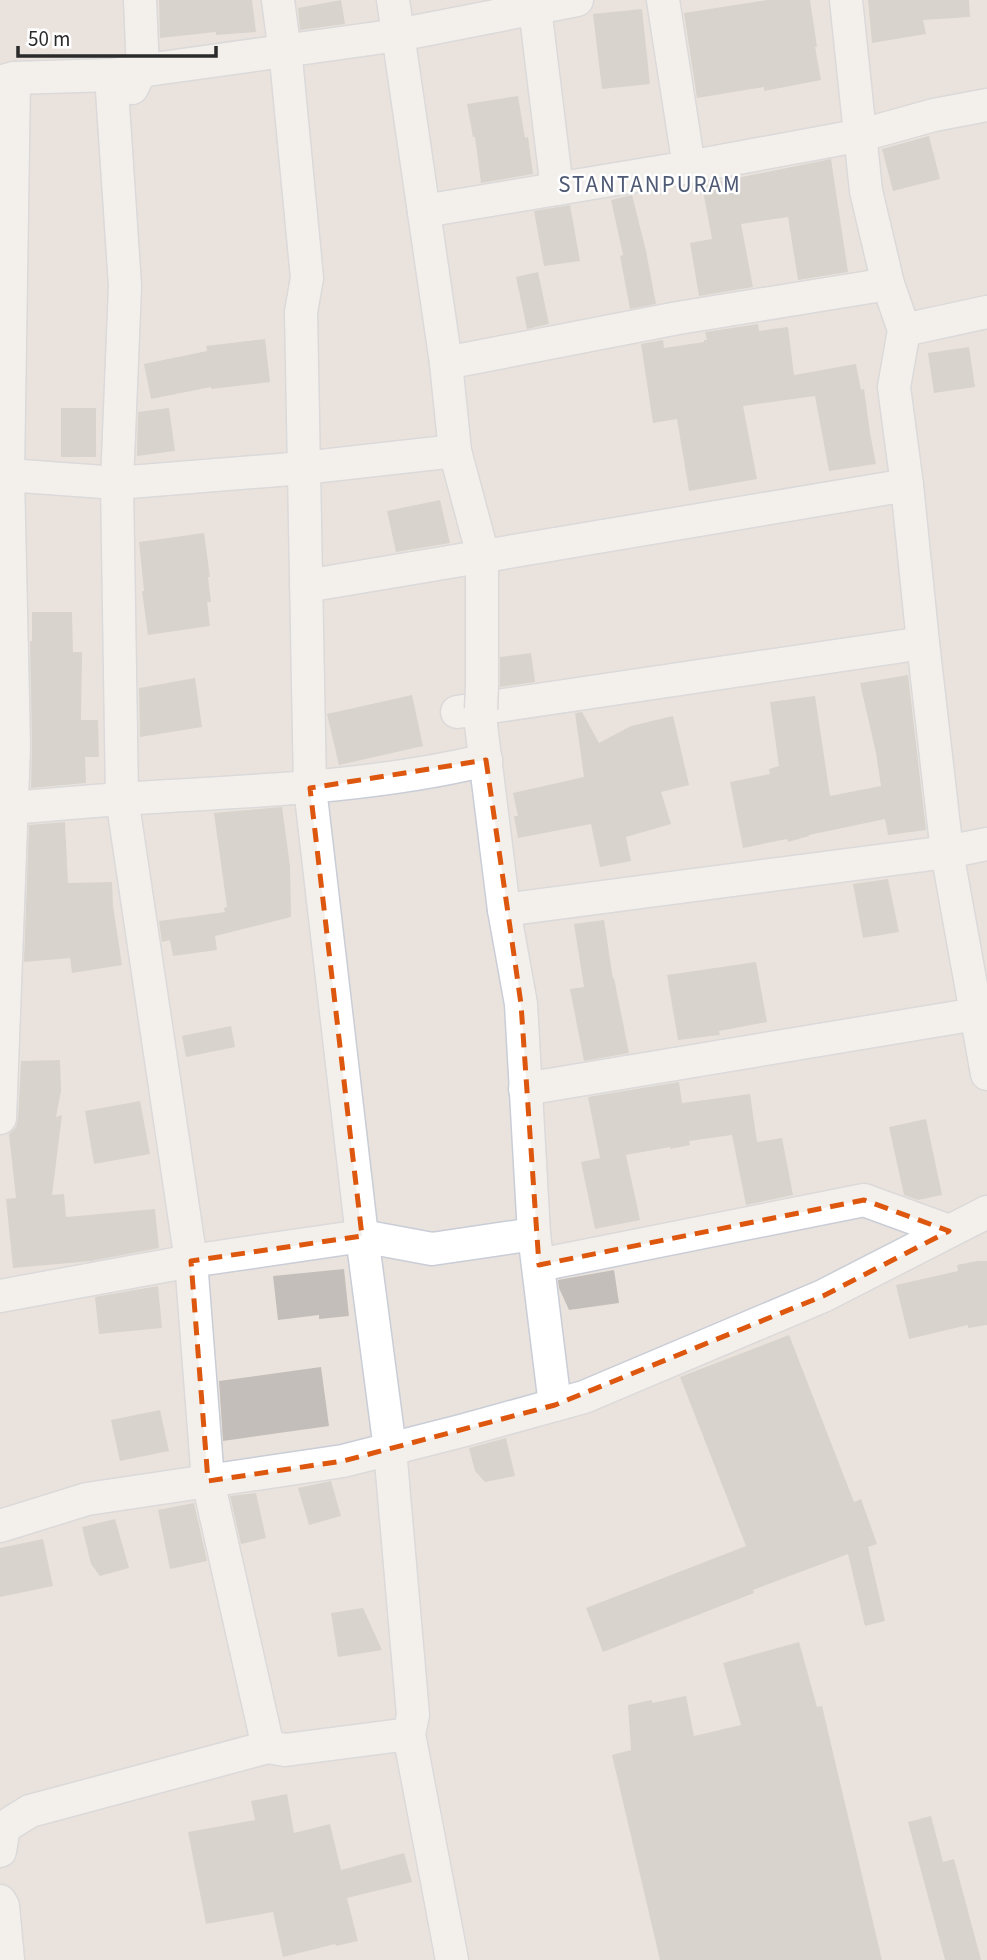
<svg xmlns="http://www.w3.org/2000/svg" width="987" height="1960" font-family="'Source Sans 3',sans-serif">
  <rect width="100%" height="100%" fill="#eae3dd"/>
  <g fill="#c3beb9">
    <polygon points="159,0 252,0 256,32 216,35 216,32 160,38"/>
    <polygon points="341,0 345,24 300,30 298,8"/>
    <polygon points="767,0 810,0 817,47 815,47 821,80 764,91 764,87 697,98 684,13"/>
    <polygon points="868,0 969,0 970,17 923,20 926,34 872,43"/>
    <polygon points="642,9 650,84 602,89 593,14"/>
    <polygon points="518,96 525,138 528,137 533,174 481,183 475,137 473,137 467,104"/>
    <polygon points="929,136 940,179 893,191 882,149"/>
    <polygon points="831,159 848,272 798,280 788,217 741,224 753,287 699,296 690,243 712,239 702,185"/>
    <polygon points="632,195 646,251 656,304 630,309 620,256 623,255 611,200"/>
    <polygon points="570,205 580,261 544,266 534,211"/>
    <polygon points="538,272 549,324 527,329 516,277"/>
    <polygon points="758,324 759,331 788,327 794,375 856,364 861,390 864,389 870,433 876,464 829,471 815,396 743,406 757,479 689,491 677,419 653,423 641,344 663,340 664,348 704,342 704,340 707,340 705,332"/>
    <polygon points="265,339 270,382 211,389 211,387 151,399 144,364 207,351 206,346"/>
    <polygon points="969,347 975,387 934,393 928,353"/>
    <rect x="61" y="408" width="35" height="49"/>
    <polygon points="169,408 175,451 137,456 138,412"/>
    <polygon points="440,500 450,543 396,552 387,511"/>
    <polygon points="204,533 210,577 208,577 211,602 207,602 210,626 148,635 142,591 144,591 139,542"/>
    <polygon points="32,612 72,612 73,652 82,652 81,720 98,720 99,757 85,757 86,783 31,788 32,746 30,641 32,641"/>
    <polygon points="531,653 535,682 500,687 500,657"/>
    <polygon points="908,675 926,830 888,835 885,819 809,835 809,836 788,842 787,839 743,848 730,782 770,774 769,769 779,766 770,702 815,696 830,796 881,786 876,753 860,683"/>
    <polygon points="195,678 202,727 140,737 139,688"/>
    <polygon points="412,695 423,746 339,765 327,714"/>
    <polygon points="582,712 599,743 631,726 673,716 689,785 661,792 671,824 626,837 631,861 600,867 591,824 518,838 514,816 518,816 513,793 584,777 575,713"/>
    <polygon points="282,807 290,866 291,917 215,936 217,950 173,956 170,940 162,942 159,921 225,912 224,908 227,907 214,813"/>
    <polygon points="65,822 68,883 112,882 113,906 122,965 72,973 70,958 24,962 29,825"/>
    <polygon points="888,879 899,932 863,938 853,884"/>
    <polygon points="604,920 613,979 614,978 629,1053 584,1061 570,989 584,987 574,924"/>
    <polygon points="756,962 767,1022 719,1031 720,1035 678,1040 667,975"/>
    <polygon points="231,1026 235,1047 186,1057 182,1036"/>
    <polygon points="60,1060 61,1091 56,1117 62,1115 52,1195 64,1194 66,1217 155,1209 159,1248 91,1261 13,1268 6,1199 16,1198 9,1134 16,1127 18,1119 21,1061"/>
    <polygon points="679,1082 682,1103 750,1094 757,1142 782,1138 793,1195 746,1205 732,1135 689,1141 690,1145 670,1149 670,1147 626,1155 640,1220 595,1229 581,1162 600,1158 588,1097"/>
    <polygon points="140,1101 150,1154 94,1164 85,1111"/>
    <polygon points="926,1119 942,1195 918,1200 904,1195 889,1127"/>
    <polygon points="977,1261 987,1261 987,1325 968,1328 968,1325 909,1339 896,1285 958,1271 957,1265"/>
    <polygon points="344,1269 349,1316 319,1319 319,1315 278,1320 273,1276"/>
    <polygon points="614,1270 619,1303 569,1310 559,1288 558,1280"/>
    <polygon points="158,1286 162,1328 99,1334 95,1297"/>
    <polygon points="789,1335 854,1502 861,1499 877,1544 868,1547 885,1621 865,1626 848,1554 753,1590 754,1593 603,1652 586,1608 746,1546 680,1377"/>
    <polygon points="321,1367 329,1426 223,1441 219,1381"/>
    <polygon points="160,1410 169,1451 120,1461 111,1420"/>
    <polygon points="506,1438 515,1476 485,1482 475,1471 469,1448"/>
    <polygon points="331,1481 341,1516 309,1525 298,1488"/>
    <polygon points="256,1493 266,1538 241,1544 230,1496"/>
    <polygon points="194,1503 207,1561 170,1569 158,1510"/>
    <polygon points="115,1519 129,1568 100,1576 91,1564 82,1527"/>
    <polygon points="43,1539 53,1586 0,1597 0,1548"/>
    <polygon points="363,1608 382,1650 338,1657 331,1613"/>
    <polygon points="799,1642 817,1707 822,1706 882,1960 660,1960 612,1755 631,1750 628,1705 652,1700 652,1703 686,1696 694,1736 741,1725 723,1663"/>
    <polygon points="287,1794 294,1833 330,1824 341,1870 404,1853 412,1882 347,1898 358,1941 336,1946 335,1944 283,1957 273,1912 206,1924 188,1832 255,1820 251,1801"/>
    <polygon points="931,1816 943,1862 954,1859 981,1960 945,1960 908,1822"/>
  </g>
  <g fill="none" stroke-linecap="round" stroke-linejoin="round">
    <g stroke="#c9cdd6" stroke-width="35">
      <g id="street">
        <polyline points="278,0 287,69 307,278 301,312 310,788 362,1236 432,1249 534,1234"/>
        <polyline points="393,0 446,363 455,451 482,552 482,686"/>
        <polyline points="534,0 557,189"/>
        <polyline points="846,0 866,191 888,284 904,330 894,387 907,485"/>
        <polyline points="111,75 125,286 117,483 122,798 191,1261 362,1236 390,1449 413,1715 409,1734 452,1960"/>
        <polyline points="14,78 111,75 398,35 577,0"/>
        <polyline points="0,82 14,78 8,475 117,483 303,468 455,451"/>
        <polyline points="132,88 141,70 143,70 140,0"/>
        <polyline points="689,167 862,135 934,115 987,105"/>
        <polyline points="424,211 689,167 663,0"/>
        <polyline points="904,330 987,312"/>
        <polyline points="446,363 678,318 888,284"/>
        <polyline points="0,475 8,475 14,746 0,1118"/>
        <polyline points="306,586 907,485 923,643"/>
        <polyline points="481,709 479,709 504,910 521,1004 534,1234 555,1405"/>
        <polyline points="457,712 923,643 947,852 987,1074"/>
        <path d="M0 809C56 804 113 799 169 796 275 790 382 785 486 760"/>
        <polyline points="504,910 947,852 987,844"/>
        <polyline points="525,1089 976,1014"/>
        <polyline points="539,1265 864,1200 949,1231"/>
        <polyline points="0,1296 191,1261 208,1481 268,1747"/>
        <polyline points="0,1526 87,1499 343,1461 461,1431 584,1397 823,1296 987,1212"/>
        <polyline points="0,1851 4,1827 30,1811 268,1747 285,1750 409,1734"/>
        <polyline points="0,1901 3,1906 8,1960"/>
      </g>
    </g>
    <use href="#street" stroke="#fff" stroke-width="32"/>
    <g stroke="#c9cdd6" stroke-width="35" stroke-linecap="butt">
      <polyline id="street-bridge" points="481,709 482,686"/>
    </g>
    <use href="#street-bridge" stroke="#fff" stroke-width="32"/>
  </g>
  <path d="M0 0H987V1960H0ZM486 760 521 1004 539 1265 864 1200 949 1231 823 1296 555 1405 343 1461 208 1481 191 1261 362 1236 310 788Z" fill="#eae3dd" fill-opacity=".55" fill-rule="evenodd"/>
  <path fill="none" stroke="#de570e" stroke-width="5" stroke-dasharray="14 9" stroke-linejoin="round" d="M486 760 521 1004 539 1265 864 1200 949 1231 823 1296 555 1405 343 1461 208 1481 191 1261 362 1236 310 788Z"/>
  <g text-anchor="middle" stroke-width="5" stroke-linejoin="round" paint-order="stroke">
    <g font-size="23" letter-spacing="2" fill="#4f5a75" stroke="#fff">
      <text x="650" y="192">STANTANPURAM</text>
    </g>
  </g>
  <path d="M18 46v10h198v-10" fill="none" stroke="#2a2a2a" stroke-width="3.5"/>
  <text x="28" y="46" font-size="21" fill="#2a2a2a" stroke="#ffffff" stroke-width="5" paint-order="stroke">50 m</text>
</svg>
